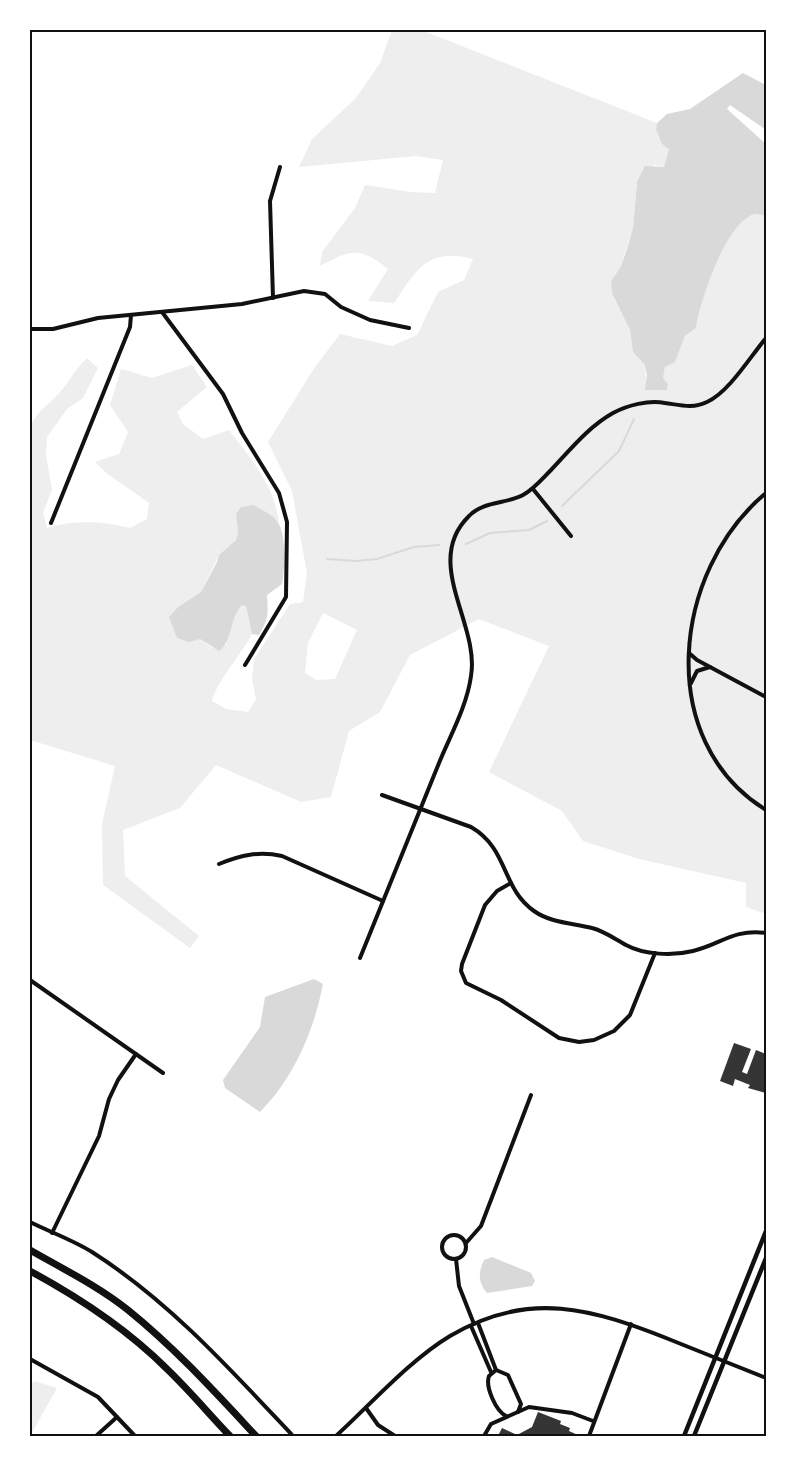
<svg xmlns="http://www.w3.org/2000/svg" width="796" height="1466" font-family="'Source Sans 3',sans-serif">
  <rect width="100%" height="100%" fill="#fff"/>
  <g fill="#eee" fill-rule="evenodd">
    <path d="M392 30H421L657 123 656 129 669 149 664 167 654 165 637 182 633 228 620 268 611 281 612 293 630 330 633 352 644 364 647 384 667 390 668 384 663 378 665 367 675 361 685 336 696 328C700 302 726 221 755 214 758 214 763 215 766 216V914L746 907V883L639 859 583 841 562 811 489 772 549 646 479 619 410 655 380 712 349 731 331 797 301 802 216 765 180 808 123 830 125 876 199 936 190 948 103 885 102 824 115 766 30 740V428C39 408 47 407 60 392 70 381 75 369 87 358L98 368 83 398 67 409 47 437 46 455 52 490 43 513 47 528C75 520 103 521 130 528L147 519 149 503 105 472 95 462 119 454 128 432 110 405 121 369 152 378 192 365 207 387 177 412 183 424 203 439 229 430C252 460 274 484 279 523L270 515 236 514 238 533 236 540 219 555 201 592 178 607 169 617 194 639H200L212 648 226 645 233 617 242 604 246 606 252 634C241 655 217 681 212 701L226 709 248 712 256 699 252 679 254 659 290 604 303 602 307 573 292 491 268 442 315 367 340 334 392 346 417 335 438 292 464 280 473 259C428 247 417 269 394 303L368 301 388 269C360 246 350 250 320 266L322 252 355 208 365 185 411 192 435 193 443 160 416 156 299 167 312 139 356 98 380 63ZM323 613 357 630 335 679 316 680 305 673 308 643Z"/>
    <polygon points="34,1381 57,1388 30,1436 30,1386"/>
  </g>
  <g fill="#d9d9d9">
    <path d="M743 73 766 85V130L730 105 727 109 766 144V216C763 215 758 214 755 214 726 221 700 302 696 328L685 336 675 362 665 367 663 378 668 384 667 390H645L647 375 644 364 633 352 630 330 612 293 611 281 620 268 626 252 633 228 637 182 645 166 664 167 669 149 662 144 656 129 657 123 667 114 690 109Z"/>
    <path d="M253 505C262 510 274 515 279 524 286 537 285 569 282 584L267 595C268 613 269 619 259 635L252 634 246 606 242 605C229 618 233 641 219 651L200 639 189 642 177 638 169 617 178 607 201 592 217 562 219 555 236 540 238 533 236 514 241 507Z"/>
    <path d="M314 979 323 984C314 1030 294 1078 260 1112L225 1088 223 1080 260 1027 265 997Z"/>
    <path d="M492 1257 531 1273 535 1281 532 1286 487 1293C478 1282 478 1273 484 1260Z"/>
  </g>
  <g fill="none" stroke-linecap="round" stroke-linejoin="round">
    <g stroke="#d9d9d9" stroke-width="2">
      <polyline points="562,506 619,451 634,419"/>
      <polyline points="466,544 490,533 529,530 547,521"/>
      <polyline points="327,559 356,561 377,559 414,547 439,545"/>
    </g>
  </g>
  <g fill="#353535">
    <polygon points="734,1043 751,1049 742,1072 747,1074 756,1050 766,1054 766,1093 748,1088 750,1085 735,1079 733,1086 720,1081"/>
    <polygon points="538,1412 561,1421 560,1424 570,1428 569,1431 580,1436 498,1436 502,1428 517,1435 532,1427"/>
  </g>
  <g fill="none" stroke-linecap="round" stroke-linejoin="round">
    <g stroke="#111" stroke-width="4">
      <polyline points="273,298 270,201 280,167"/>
      <polyline points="162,312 223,394 242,433 279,493 287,522 286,597 245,665"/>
      <polyline points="30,329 53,329 98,318 242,304 304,291 325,294 341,307 370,320 409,328"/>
      <polyline points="533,489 571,536"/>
      <path d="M766 493C672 571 654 741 766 810"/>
      <polyline points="51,523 130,327 131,315"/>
      <polyline points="689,653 697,660 766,697"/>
      <polyline points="691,683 697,671 710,667"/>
      <path d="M382 795 471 827C509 849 501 888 534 911 551 923 572 923 592 928 604 931 615 939 626 945 644 955 673 956 693 951 722 944 732 929 766 933"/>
      <path d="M219 864C241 855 259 851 282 856L383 901"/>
      <polyline points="511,883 497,891 485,905 462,964 461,971 466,983 501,1000 559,1038 579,1042 594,1040 614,1031 630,1015 655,953"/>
      <path d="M360 958C386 893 413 828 439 763 450 736 467 706 471 676 480 624 422 562 469 516 483 501 506 504 523 495 534 489 542 479 551 470 570 450 588 427 613 413 628 405 648 400 665 403 680 405 693 409 707 402 729 392 750 357 766 338"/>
      <polyline points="30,980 163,1073"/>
      <path d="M30 1222C50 1232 73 1240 92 1252 169 1301 231 1370 293 1436"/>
      <polyline points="52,1233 99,1136 109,1099 118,1080 136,1054"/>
      <circle cx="454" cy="1247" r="12"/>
      <polyline points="466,1243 481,1226 531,1095"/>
      <polyline points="456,1259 459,1286 474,1324"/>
      <polyline points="478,1323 496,1370"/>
      <polyline points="471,1326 491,1372"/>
      <polyline points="30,1359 98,1397 135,1436"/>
      <polyline points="366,1408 378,1425 395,1436"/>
      <path d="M506 1416C496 1411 485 1387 489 1376L496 1370 508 1375 521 1404 518 1412"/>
      <polyline points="96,1436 117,1417"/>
      <path d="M336 1436C371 1404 410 1360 450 1336 529 1289 593 1309 671 1340 703 1353 734 1365 766 1378"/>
      <polyline points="484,1436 491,1424 529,1407 572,1413 593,1421"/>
      <polyline points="589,1436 631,1324"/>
    </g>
    <g stroke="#111" stroke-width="4.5">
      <polyline points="684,1436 766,1231"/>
      <polyline points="694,1436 766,1258"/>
    </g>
    <g stroke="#111" stroke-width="7">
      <path d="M30 1250C63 1269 98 1286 128 1310 175 1348 215 1392 256 1436"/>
      <path d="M30 1271C80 1298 127 1329 167 1369 189 1390 209 1414 230 1436"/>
    </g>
  </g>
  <rect width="796" height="1466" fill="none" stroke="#ffffff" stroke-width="62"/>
  <rect x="31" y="31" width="734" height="1404" fill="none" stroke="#111" stroke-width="2"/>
</svg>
